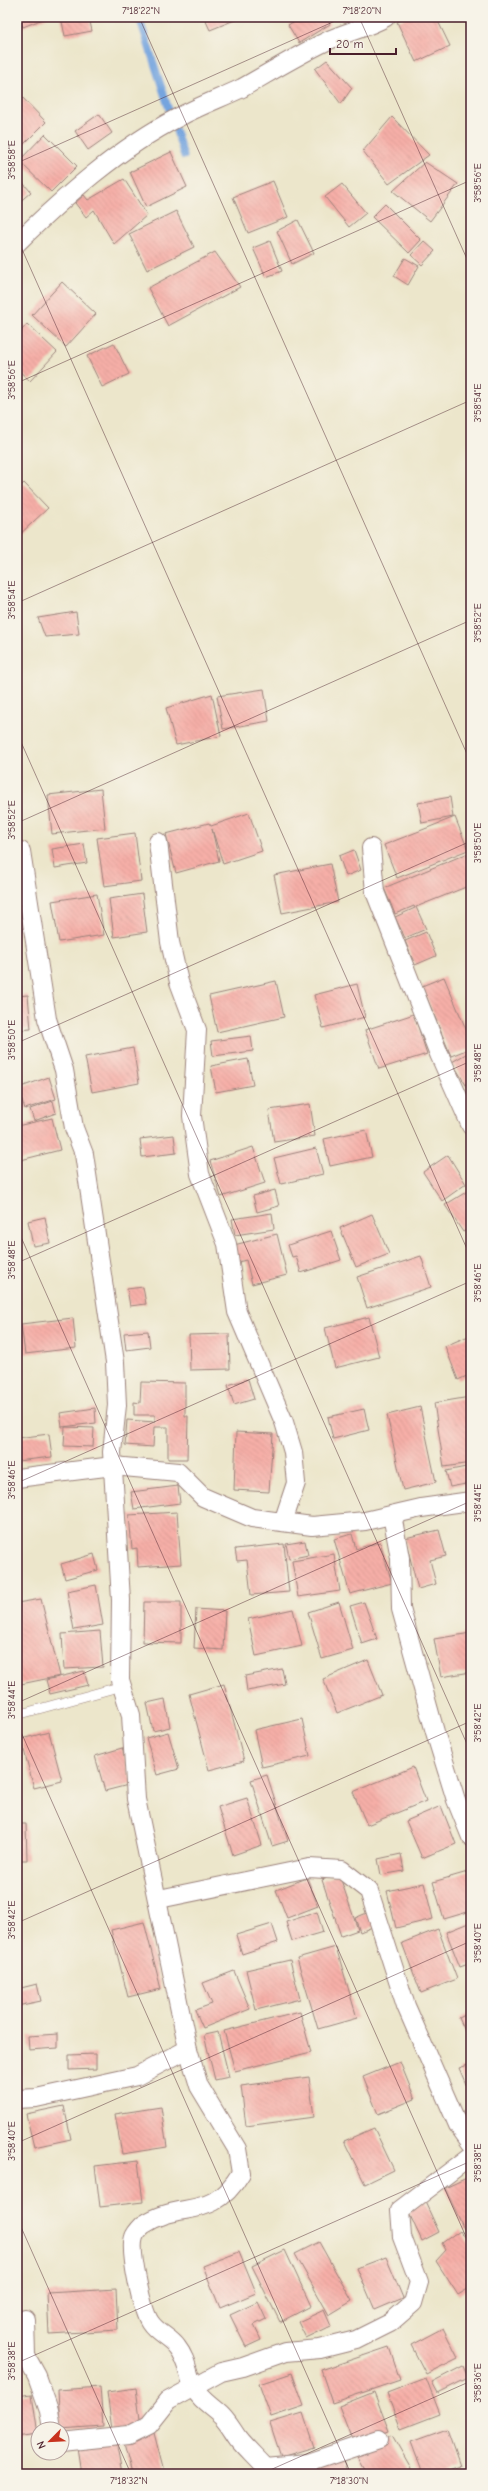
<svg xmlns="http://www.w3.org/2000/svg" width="488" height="2491" font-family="'Comic Neue',sans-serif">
  <defs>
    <pattern id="building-back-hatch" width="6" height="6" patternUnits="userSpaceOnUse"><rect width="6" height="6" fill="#f6afa7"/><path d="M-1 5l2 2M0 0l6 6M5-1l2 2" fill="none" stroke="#d49690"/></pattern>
  </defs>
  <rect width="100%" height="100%" fill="#f7f3e8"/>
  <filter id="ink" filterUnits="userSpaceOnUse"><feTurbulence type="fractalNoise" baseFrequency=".025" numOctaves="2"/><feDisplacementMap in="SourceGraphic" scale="8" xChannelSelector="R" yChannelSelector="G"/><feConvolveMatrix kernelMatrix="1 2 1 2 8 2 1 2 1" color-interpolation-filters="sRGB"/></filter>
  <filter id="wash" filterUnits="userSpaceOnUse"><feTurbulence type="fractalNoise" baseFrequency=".012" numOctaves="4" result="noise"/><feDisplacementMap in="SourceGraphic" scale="16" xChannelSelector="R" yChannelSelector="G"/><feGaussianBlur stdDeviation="0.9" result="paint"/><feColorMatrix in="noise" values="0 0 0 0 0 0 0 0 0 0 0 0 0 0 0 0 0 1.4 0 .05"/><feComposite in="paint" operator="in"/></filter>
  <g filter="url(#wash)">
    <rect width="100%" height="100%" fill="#ece6cb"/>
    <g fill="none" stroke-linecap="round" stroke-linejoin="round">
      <polyline stroke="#75a4de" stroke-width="7" points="139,17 184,156"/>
    </g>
    <g id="blocks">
      <g fill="url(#building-back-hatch)">
        <polygon points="18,17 48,17 23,27"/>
        <polygon points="61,17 89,17 92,31 65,36"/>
        <polygon points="204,17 242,17 210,30"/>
        <polygon points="301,17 326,17 330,24 299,43 288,25"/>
        <polygon points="407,17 436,17 450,46 416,62 397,22"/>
        <polygon points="327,60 352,88 341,104 315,69"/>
        <polygon points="18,93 46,122 17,151 17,94"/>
        <polygon points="99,114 112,133 88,150 75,131"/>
        <polygon points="392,117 429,155 389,184 363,151"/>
        <polygon points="45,134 77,166 51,192 19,161"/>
        <polygon points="171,152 187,187 146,207 130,172"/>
        <polygon points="425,162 458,184 430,221 393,191"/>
        <polygon points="17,176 31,192 17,204"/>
        <polygon points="124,179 147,215 114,244 94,210 86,217 75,203 84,195 88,200"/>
        <polygon points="273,181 288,217 248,233 233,197"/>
        <polygon points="342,184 366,213 349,227 325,197"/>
        <polygon points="385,204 421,240 409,253 372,217"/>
        <polygon points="176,211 194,247 147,270 129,234"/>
        <polygon points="298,220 314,253 292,264 277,231"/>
        <polygon points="270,241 282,271 266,277 253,248"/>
        <polygon points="424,241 435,251 422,265 411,255"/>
        <polygon points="215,252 240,287 168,326 148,288"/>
        <polygon points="405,258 419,266 408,285 394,276"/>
        <polygon points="62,282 96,314 66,347 32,315"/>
        <polygon points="27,324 57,352 30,381 17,369 17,336"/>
        <polygon points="114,343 129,374 102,387 87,356"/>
        <polygon points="24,483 48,508 17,537 17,489"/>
        <polygon points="76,612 79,634 45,637 38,618"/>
        <polygon points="264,689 269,721 223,729 217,696"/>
        <polygon points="212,694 221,736 176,745 166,708"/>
        <polygon points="101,789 105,828 52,834 48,795"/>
        <polygon points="450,797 453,817 422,823 418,803"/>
        <polygon points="249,813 262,851 223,864 212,829 219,861 176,873 166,834 209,823 211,826"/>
        <polygon points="455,817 468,850 397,878 384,845"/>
        <polygon points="135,833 141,881 104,886 97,838"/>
        <polygon points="84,844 87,863 55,868 52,849"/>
        <polygon points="354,850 361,870 346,876 339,856"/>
        <polygon points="466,854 471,865 471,885 416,907 426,929 405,938 395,917 415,908 414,906 395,914 384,888"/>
        <polygon points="330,864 338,902 282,913 274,875"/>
        <polygon points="97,894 104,935 59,942 52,901"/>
        <polygon points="142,894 147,932 114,937 109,899"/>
        <polygon points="426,932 436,956 415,965 405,941"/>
        <polygon points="444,977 471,1041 471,1048 451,1056 422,986"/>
        <polygon points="276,981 284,1017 217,1032 209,996"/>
        <polygon points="357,984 365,1017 323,1028 314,995"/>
        <polygon points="28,995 31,1029 17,1030 17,996"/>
        <polygon points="414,1014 427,1054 379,1069 365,1030"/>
        <polygon points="251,1036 253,1051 213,1056 211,1041"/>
        <polygon points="133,1048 139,1083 92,1092 85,1057"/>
        <polygon points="471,1051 471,1089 469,1090 452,1062"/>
        <polygon points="248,1059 253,1085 216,1092 211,1066"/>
        <polygon points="49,1077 56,1099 25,1109 18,1088"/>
        <polygon points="53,1101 56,1113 34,1121 30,1109"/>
        <polygon points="310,1104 315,1136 274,1142 269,1110"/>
        <polygon points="52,1118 60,1150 17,1161 17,1126"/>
        <polygon points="366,1130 372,1157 330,1166 324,1139"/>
        <polygon points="174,1135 176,1153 142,1157 140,1139"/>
        <polygon points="253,1147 265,1183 221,1197 210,1161"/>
        <polygon points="316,1148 323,1174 281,1184 274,1158"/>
        <polygon points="448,1155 466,1184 442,1201 423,1172"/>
        <polygon points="471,1189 471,1227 463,1232 445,1205"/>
        <polygon points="275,1190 279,1206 257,1212 253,1196"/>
        <polygon points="272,1213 274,1229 235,1235 232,1219"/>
        <polygon points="372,1214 389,1254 356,1267 340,1228"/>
        <polygon points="45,1217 50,1243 33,1246 28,1221"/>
        <polygon points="331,1231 341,1260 301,1273 296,1256 292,1257 288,1245"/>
        <polygon points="277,1234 287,1275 252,1284 246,1260 238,1262 234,1245"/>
        <polygon points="421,1256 431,1287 367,1308 357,1277"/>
        <polygon points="143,1287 146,1304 130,1306 127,1289"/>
        <polygon points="369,1317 379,1357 335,1368 325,1328"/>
        <polygon points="73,1318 76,1348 25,1354 21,1324"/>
        <polygon points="148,1331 150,1347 126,1350 124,1333"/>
        <polygon points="229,1334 230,1369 190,1370 189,1335"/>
        <polygon points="471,1335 471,1374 458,1380 445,1346"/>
        <polygon points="248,1379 254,1399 234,1405 228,1385"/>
        <polygon points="141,1382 185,1383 185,1416 188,1416 187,1459 168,1459 168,1427 154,1427 153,1447 125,1445 127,1420 155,1422 155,1415 134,1415 134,1402 140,1403"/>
        <polygon points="470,1397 471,1463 444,1467 434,1403"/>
        <polygon points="420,1407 436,1482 403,1490 387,1415"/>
        <polygon points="95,1408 96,1423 62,1427 60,1413"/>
        <polygon points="364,1409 369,1430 333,1439 328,1417"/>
        <polygon points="65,1427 94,1428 93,1447 64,1446"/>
        <polygon points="236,1432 273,1434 269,1492 234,1490"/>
        <polygon points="49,1434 52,1457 17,1461 17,1438"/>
        <polygon points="471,1466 471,1483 450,1487 446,1471"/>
        <polygon points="178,1486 180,1503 134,1509 131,1492"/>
        <polygon points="177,1512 181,1564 138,1567 137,1548 132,1549 129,1515"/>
        <polygon points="439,1530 446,1556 430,1560 436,1584 418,1589 405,1538"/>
        <polygon points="352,1534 356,1549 380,1542 392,1583 350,1594 334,1539"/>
        <polygon points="305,1541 308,1555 289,1559 286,1544"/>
        <polygon points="284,1544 289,1592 251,1595 247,1560 237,1561 235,1549"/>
        <polygon points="94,1554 98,1570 65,1579 61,1564"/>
        <polygon points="334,1554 340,1591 298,1597 292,1561"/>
        <polygon points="96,1585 103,1625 74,1630 67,1591"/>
        <polygon points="41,1599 60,1676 21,1684 17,1664 17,1603"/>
        <polygon points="144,1602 181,1602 181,1643 143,1642"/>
        <polygon points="339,1602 353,1650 322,1659 308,1612"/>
        <polygon points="364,1602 377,1639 362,1644 350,1606"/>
        <polygon points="196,1609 225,1611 223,1650 194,1648"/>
        <polygon points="293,1609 302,1646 256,1656 248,1619"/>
        <polygon points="100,1631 103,1667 64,1669 62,1634"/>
        <polygon points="471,1633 471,1672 441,1677 434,1639"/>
        <polygon points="368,1660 382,1695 337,1713 323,1679"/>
        <polygon points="282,1669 285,1684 247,1691 245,1676"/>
        <polygon points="84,1671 88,1685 50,1694 46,1680"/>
        <polygon points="224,1684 244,1761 209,1770 189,1694"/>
        <polygon points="165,1699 170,1727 153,1731 147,1703"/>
        <polygon points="302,1719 310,1756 262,1767 254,1730"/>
        <polygon points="49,1732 62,1781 34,1788 21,1739"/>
        <polygon points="168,1732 179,1769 157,1775 146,1738"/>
        <polygon points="122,1748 132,1784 105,1791 95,1756"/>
        <polygon points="413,1767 426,1801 367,1825 353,1792"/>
        <polygon points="267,1775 288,1841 272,1846 251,1780"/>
        <polygon points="247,1798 262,1845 233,1855 218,1807"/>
        <polygon points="441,1806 456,1844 422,1858 406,1821"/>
        <polygon points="17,1824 26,1824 27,1860 17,1860"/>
        <polygon points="401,1854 404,1871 381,1875 378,1859"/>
        <polygon points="471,1871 471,1911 444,1919 433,1882"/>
        <polygon points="339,1874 358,1930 341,1936 322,1880"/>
        <polygon points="307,1878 318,1906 287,1918 276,1890"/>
        <polygon points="424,1883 433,1919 396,1928 387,1891"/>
        <polygon points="317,1912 323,1932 292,1941 286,1922"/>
        <polygon points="369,1912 375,1926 360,1932 355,1918"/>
        <polygon points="144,1922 161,1989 128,1997 111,1930"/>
        <polygon points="471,1922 471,1963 460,1967 446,1932"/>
        <polygon points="272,1924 278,1942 242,1954 236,1935"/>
        <polygon points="438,1929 457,1979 421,1993 402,1943"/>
        <polygon points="336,1947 357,2018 318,2029 297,1958"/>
        <polygon points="290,1960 300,1999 256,2010 246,1970"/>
        <polygon points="234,1971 250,2009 203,2028 195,2010 212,2004 203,1983"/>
        <polygon points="37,1984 41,2001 17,2006 17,1989"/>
        <polygon points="300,2012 311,2052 235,2071 224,2031"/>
        <polygon points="471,2012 471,2044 459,2018"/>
        <polygon points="218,2032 229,2077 215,2080 204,2035"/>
        <polygon points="58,2034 58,2048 29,2050 28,2036"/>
        <polygon points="96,2054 96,2069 69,2070 69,2055"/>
        <polygon points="400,2062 415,2099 378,2114 363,2077"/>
        <polygon points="471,2064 471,2096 459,2068"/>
        <polygon points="309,2077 314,2117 246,2126 241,2086"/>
        <polygon points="64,2106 71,2139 34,2147 26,2114"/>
        <polygon points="161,2107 167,2147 122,2154 115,2114"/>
        <polygon points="374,2128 394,2170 365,2184 344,2141"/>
        <polygon points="138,2161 143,2202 100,2207 95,2166"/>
        <polygon points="471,2176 471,2229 465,2231 445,2188"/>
        <polygon points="425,2202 439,2232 422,2241 408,2211"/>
        <polygon points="460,2230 471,2246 471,2287 458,2295 436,2261 446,2250 442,2243"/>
        <polygon points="319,2242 352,2301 329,2315 295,2254"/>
        <polygon points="285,2250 311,2306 280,2322 252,2266"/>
        <polygon points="239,2252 256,2293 220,2308 203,2266"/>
        <polygon points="386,2257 403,2298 375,2310 357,2268"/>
        <polygon points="116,2289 118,2330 49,2334 47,2293"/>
        <polygon points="258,2302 266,2319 254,2325 261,2340 246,2347 230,2315"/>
        <polygon points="324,2310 331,2326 306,2338 298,2322"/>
        <polygon points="443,2328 458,2358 426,2374 411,2345"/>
        <polygon points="389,2347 400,2380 332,2403 321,2370"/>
        <polygon points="463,2366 468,2378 438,2393 432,2382"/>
        <polygon points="292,2373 304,2406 271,2417 259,2384"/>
        <polygon points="426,2378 440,2414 401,2429 387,2393"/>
        <polygon points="100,2387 103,2426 60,2429 58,2390"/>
        <polygon points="136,2388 141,2427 112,2430 107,2392"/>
        <polygon points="374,2392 389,2431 354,2445 339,2406"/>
        <polygon points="32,2394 38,2434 17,2437 17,2396"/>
        <polygon points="303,2413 314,2447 281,2457 270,2423"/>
        <polygon points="447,2429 460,2466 437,2474 423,2474 411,2442"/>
        <polygon points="154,2433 164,2472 132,2474 123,2441"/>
        <polygon points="392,2435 411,2468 402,2474 367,2474 356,2455"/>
        <polygon points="116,2442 122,2474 82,2474 78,2448"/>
        <polygon points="342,2457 347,2471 338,2474 310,2474 308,2470"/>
      </g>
    </g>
  </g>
  <g filter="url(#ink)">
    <use href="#blocks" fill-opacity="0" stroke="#9b827b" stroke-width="1"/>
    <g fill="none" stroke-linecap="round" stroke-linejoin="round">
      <g stroke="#9b827b" stroke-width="10">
        <polyline id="service" points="17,1715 122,1686"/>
      </g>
      <g stroke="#9b827b" stroke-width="20">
        <g id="minor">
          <path d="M17 243C65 196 119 148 179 117 199 106 221 98 242 88 270 72 298 55 327 41 346 32 367 28 386 17"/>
          <polyline points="158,842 170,942 179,982 197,1030 192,1116 200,1174 227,1244 237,1312 284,1422 293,1452 296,1483 283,1522"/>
          <polyline points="371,848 375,892 439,1054 471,1126"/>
          <path d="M21 851 47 1019 64 1070 74 1128 84 1154 115 1362 117 1405 112 1452 121 1600 120 1680 131 1715 136 1799 188 2049 199 2086 237 2149 241 2173C211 2223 182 2199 143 2225 141 2227 135 2233 134 2237 129 2251 142 2310 150 2322 157 2333 170 2337 177 2347 188 2361 187 2374 194 2388 201 2401 212 2406 222 2416 228 2422 233 2431 238 2438 246 2448 256 2457 265 2467L307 2463 379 2439"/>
          <polyline points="17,1478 113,1466 178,1472 203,1497 252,1518 312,1526 365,1521 421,1508 471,1501"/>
          <polyline points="392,1515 400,1558 401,1609 435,1732 456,1800 471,1837"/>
          <polyline points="159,1899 309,1868 342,1870 369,1891 406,2006 458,2125 471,2143"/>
          <polyline points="17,2099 36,2098 137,2076 188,2049"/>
          <polyline points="25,2319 26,2356 37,2376 49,2410 52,2429"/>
          <polyline points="62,2442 129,2435 149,2425 168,2401 221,2372 243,2367 285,2352 320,2349 356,2340 390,2323 413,2303 419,2282 402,2237 400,2210 471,2156"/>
        </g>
      </g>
      <use href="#service" stroke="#fff" stroke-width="9"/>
      <use href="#minor" stroke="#fff" stroke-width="18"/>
    </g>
  </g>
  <path fill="none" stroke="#4a1f2b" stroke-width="1" stroke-opacity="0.45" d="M139 17 471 763M359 17 471 268M17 163 344 17M17 238 471 1258M17 383 471 180M17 603 471 400M17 733 471 1753M17 823 471 620M17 1043 471 841M17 1228 471 2248M17 1263 471 1061M17 1483 471 1281M17 1703 471 1501M17 1723 351 2474M17 1923 471 1721M17 2143 471 1941M17 2218 131 2474M17 2363 471 2161M261 2474 471 2381"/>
  <rect width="488" height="2491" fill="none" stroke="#f7f3e8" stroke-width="44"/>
  <g transform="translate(50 2441) rotate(246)"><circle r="19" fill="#f7f3e8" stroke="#b29e9c"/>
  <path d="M0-3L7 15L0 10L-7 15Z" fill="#c8321e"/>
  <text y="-6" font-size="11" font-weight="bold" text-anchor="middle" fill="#4a1f2b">N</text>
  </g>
  <path d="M330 48v6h66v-6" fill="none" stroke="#4a1f2b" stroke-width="2"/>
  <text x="336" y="48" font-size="12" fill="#4a1f2b" stroke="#f7f3e8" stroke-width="3" paint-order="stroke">20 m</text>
  <rect x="22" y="22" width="444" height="2447" fill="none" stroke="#4a1f2b" stroke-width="1.5"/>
  <g font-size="10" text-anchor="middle" fill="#4a1f2b">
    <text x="141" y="14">7°18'22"N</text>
    <text x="362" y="14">7°18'20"N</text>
    <text transform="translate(11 160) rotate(-90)" y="4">3°58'58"E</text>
    <text transform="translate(477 183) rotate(-90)" y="4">3°58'56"E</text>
    <text transform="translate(11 380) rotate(-90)" y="4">3°58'56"E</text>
    <text transform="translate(477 403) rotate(-90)" y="4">3°58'54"E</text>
    <text transform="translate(11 600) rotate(-90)" y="4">3°58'54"E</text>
    <text transform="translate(477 623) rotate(-90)" y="4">3°58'52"E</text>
    <text transform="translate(11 820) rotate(-90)" y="4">3°58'52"E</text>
    <text transform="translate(477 843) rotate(-90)" y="4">3°58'50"E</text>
    <text transform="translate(11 1040) rotate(-90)" y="4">3°58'50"E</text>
    <text transform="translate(477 1063) rotate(-90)" y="4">3°58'48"E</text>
    <text transform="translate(11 1260) rotate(-90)" y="4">3°58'48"E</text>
    <text transform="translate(477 1283) rotate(-90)" y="4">3°58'46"E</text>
    <text transform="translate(11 1480) rotate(-90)" y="4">3°58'46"E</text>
    <text transform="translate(477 1503) rotate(-90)" y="4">3°58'44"E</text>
    <text transform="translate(11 1700) rotate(-90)" y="4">3°58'44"E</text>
    <text transform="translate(477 1723) rotate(-90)" y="4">3°58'42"E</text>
    <text transform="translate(11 1920) rotate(-90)" y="4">3°58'42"E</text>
    <text transform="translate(477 1943) rotate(-90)" y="4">3°58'40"E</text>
    <text transform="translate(11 2141) rotate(-90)" y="4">3°58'40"E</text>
    <text transform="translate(477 2163) rotate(-90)" y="4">3°58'38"E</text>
    <text transform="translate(11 2361) rotate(-90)" y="4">3°58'38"E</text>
    <text transform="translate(477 2383) rotate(-90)" y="4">3°58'36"E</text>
    <text x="129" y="2484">7°18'32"N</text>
    <text x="349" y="2484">7°18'30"N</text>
  </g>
</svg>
